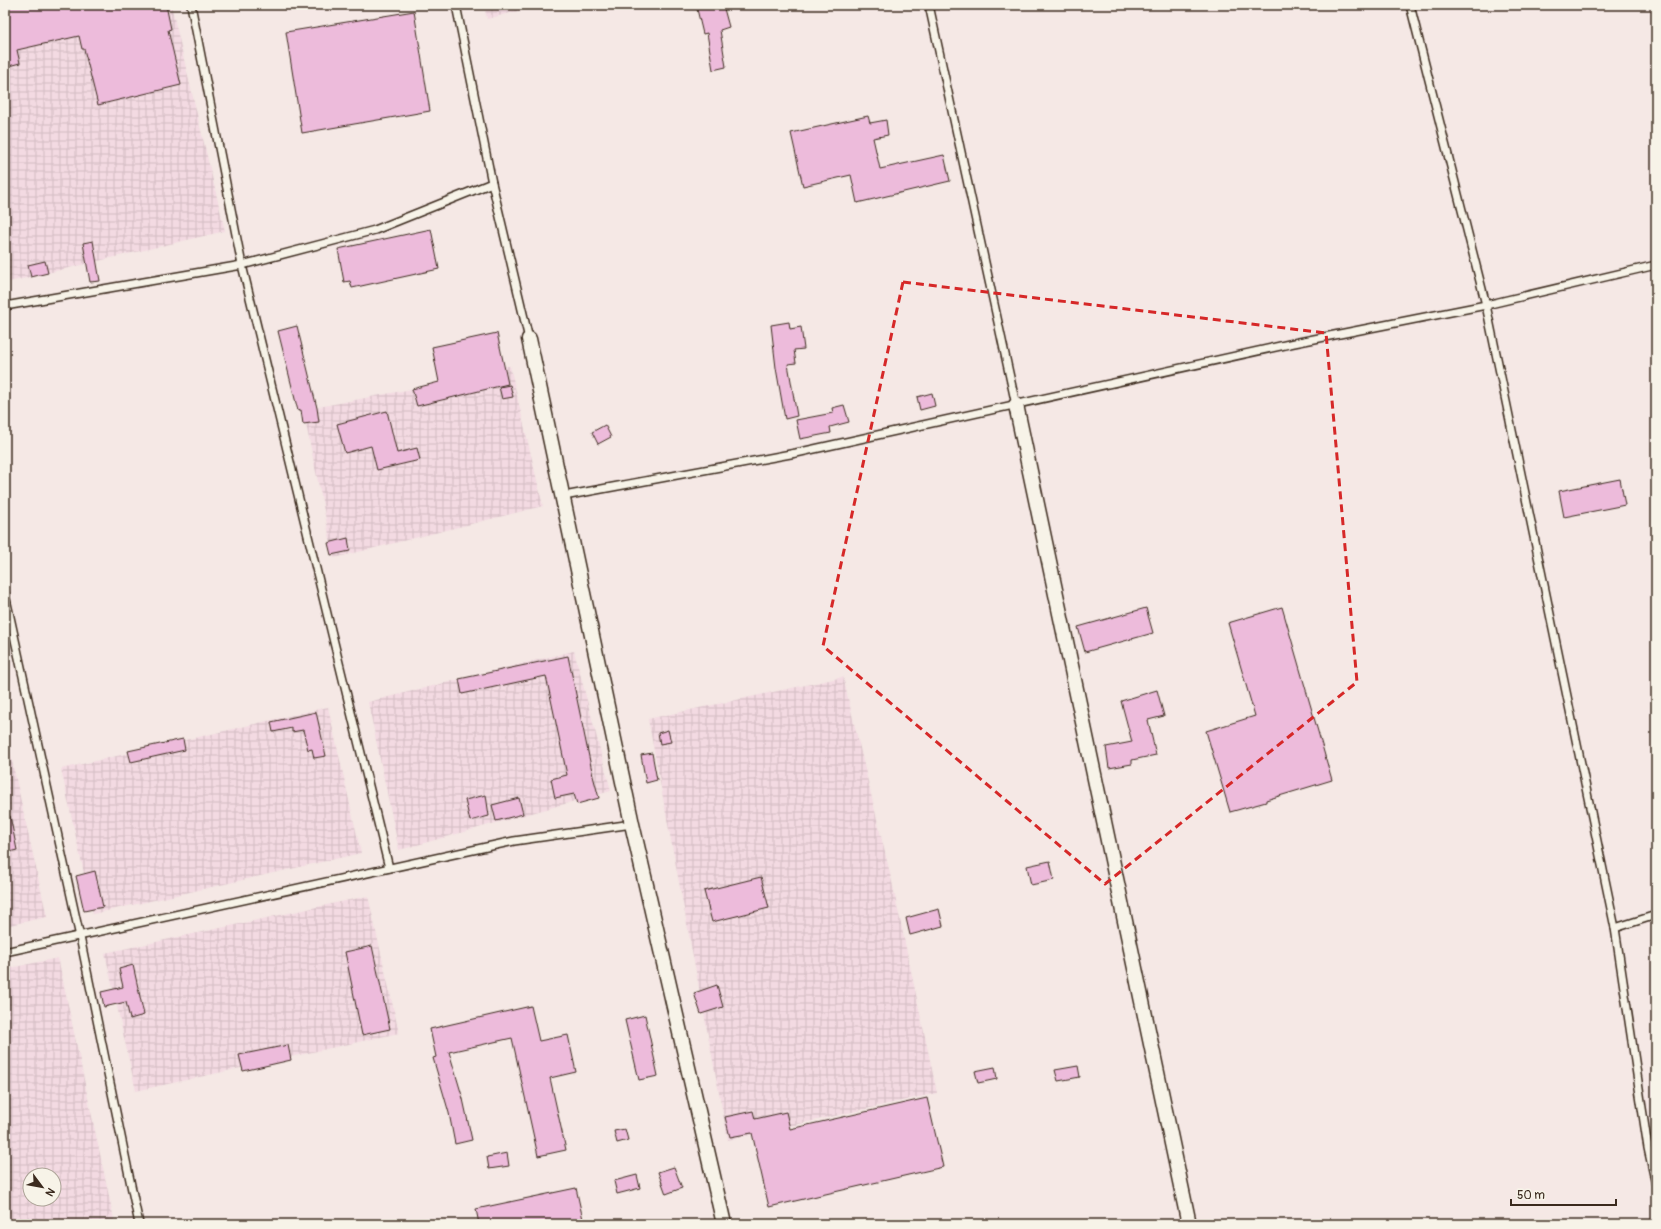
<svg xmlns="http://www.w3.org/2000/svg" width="1661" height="1229" font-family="Pangolin,sans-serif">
  <defs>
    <pattern id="industrial-grid" width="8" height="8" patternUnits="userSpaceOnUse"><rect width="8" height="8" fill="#f3dae2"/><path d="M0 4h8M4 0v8" fill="none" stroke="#d1bbc1"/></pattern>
  </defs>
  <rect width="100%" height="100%" fill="#f5e8e5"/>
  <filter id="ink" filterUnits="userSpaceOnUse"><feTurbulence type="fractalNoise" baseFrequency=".025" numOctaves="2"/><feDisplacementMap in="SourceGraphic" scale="8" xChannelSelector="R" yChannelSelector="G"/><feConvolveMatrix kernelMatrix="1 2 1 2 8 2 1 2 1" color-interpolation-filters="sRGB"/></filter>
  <g filter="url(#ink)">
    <g fill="url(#industrial-grid)" fill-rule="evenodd">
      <polygon points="5,5 171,5 225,231 5,283"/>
      <polygon points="484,5 541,5 487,19"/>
      <polygon points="503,366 510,366 543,506 334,558 303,410 412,389"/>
      <polygon points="574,651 611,791 399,850 368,702"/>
      <polygon points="843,677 892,882 937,1093 728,1140 648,719"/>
      <polygon points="328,707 361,853 93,914 61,769"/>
      <polygon points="5,730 47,917 5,926"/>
      <polygon points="368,896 399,1033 136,1091 105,953"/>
      <path d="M58 958 115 1224H5V969ZM30 1175H54V1199H30Z"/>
    </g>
    <g fill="#edbbdb" stroke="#3b2a1e">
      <polygon points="5,5 166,5 171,29 168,30 181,85 98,105 84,49 82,49 79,36 17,50 20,63 5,67"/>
      <polygon points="696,5 723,5 729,27 720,30 726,67 713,70 707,33 703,34"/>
      <polygon points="414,11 430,111 302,133 286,32"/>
      <polygon points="868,116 870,123 886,120 888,135 873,138 880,169 944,155 950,181 857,203 851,175 803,186 791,133"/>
      <polygon points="431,229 439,269 352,288 350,281 344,282 338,249"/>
      <polygon points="93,241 100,281 90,282 83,243"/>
      <polygon points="45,261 48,273 31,277 28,265"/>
      <polygon points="789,322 790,329 801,327 804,349 794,350 796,363 788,364 797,416 785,419 776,368 771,325"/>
      <polygon points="297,326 317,408 319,422 303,424 301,410 298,411 278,331"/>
      <polygon points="497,333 508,384 417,406 412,389 439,382 432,347"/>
      <polygon points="510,385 513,397 502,399 499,387"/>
      <polygon points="932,393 935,406 920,410 917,397"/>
      <polygon points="844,405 849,422 830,427 831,433 800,439 796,420 833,413 832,408"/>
      <polygon points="387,411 397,453 417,448 420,460 377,470 371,446 345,453 337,424"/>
      <polygon points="605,425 611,437 598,444 592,432"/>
      <polygon points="1620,479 1625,505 1564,517 1559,491"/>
      <polygon points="348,538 350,551 331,555 328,543"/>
      <polygon points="1282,607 1332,780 1266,800 1266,802 1230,812 1206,731 1255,716 1228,623"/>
      <polygon points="1146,608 1153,633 1085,652 1078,627"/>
      <polygon points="568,656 593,776 599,798 577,804 574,794 555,798 551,779 567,775 546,676 462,694 459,679"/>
      <polygon points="1157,690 1164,716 1148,720 1156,755 1132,760 1132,764 1109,768 1106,747 1132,742 1121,701"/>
      <polygon points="316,712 326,756 314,758 312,749 308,750 303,730 292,732 292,728 273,732 271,722"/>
      <polygon points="668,730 671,742 660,744 658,733"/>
      <polygon points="183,739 185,750 131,762 128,751"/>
      <polygon points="652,753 657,780 646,783 641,755"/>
      <polygon points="486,795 489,816 470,821 465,800"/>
      <polygon points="519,798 523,814 496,821 492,805"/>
      <polygon points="10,816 17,850 5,853 5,817"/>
      <polygon points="1050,861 1054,880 1031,885 1027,866"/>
      <polygon points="95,871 103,907 84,911 76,876"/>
      <polygon points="761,877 769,908 712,922 704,891"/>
      <polygon points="939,909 943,926 910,935 906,918"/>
      <polygon points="372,946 390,1029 362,1035 345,952"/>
      <polygon points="133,965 144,1015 130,1019 126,1002 104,1007 101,992 123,987 119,969"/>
      <polygon points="717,985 723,1007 701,1014 694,993"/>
      <polygon points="531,1006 539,1041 568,1035 576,1072 550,1078 566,1150 538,1156 512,1038 449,1052 463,1099 472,1140 455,1144 449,1113 433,1058 436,1057 430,1029"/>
      <polygon points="645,1015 658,1076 639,1080 625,1020"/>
      <polygon points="288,1045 291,1060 243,1071 239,1055"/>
      <polygon points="1078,1066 1080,1077 1058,1081 1055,1070"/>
      <polygon points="995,1067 997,1079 978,1083 975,1071"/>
      <polygon points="927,1098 943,1167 769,1207 752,1133 730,1137 725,1117 753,1111 755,1119 786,1112 790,1129"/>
      <polygon points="625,1129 628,1140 617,1143 614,1131"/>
      <polygon points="507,1153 509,1166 489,1169 487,1157"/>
      <polygon points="674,1167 682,1188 666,1194 658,1172"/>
      <polygon points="637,1175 640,1188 617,1194 614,1181"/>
      <polygon points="576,1188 584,1224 479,1224 476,1209"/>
    </g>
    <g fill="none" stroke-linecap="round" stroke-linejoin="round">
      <g stroke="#3b2a1e" stroke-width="10">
        <g id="service">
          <polyline points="191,5 242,265 389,868"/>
          <polyline points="456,5 492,183 529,339"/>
          <polyline points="929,5 1016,405"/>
          <polyline points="1410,5 1486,305 1615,928 1648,1148 1656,1185"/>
          <polyline points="5,306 242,265 375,230 492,183"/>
          <polyline points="564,496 796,453 1294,343 1486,305 1656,265"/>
          <polyline points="5,594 80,937 139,1224"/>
          <polyline points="1615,928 1656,915"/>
          <polyline points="5,952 514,841 632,824"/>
        </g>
      </g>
      <g stroke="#3b2a1e" stroke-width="17">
        <g id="minor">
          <polyline points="529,339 632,824 724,1224"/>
          <polyline points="1016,405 1189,1224"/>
        </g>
      </g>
      <use href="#service" stroke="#f7f3e8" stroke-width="7"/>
      <use href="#minor" stroke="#f7f3e8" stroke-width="14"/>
    </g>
  </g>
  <path fill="none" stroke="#d62828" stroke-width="3" stroke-dasharray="8 5" stroke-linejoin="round" d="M903 282 1326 333 1357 682 1105 884 823 646Z"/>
  <rect width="1661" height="1229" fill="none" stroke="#f7f3e8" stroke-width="20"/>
  <rect x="10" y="10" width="1641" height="1209" fill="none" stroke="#3b2a1e" stroke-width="1.5" filter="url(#ink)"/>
  <g transform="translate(42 1187) rotate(122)"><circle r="19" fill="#f7f3e8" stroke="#aca397"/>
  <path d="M0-3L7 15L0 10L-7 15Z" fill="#3b2a1e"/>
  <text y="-6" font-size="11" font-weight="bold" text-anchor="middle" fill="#3b2a1e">N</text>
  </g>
  <path d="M1511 1199v6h105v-6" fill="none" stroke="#3b2a1e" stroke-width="2"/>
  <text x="1517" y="1199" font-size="12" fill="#3b2a1e" stroke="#f7f3e8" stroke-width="3" paint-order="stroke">50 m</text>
</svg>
